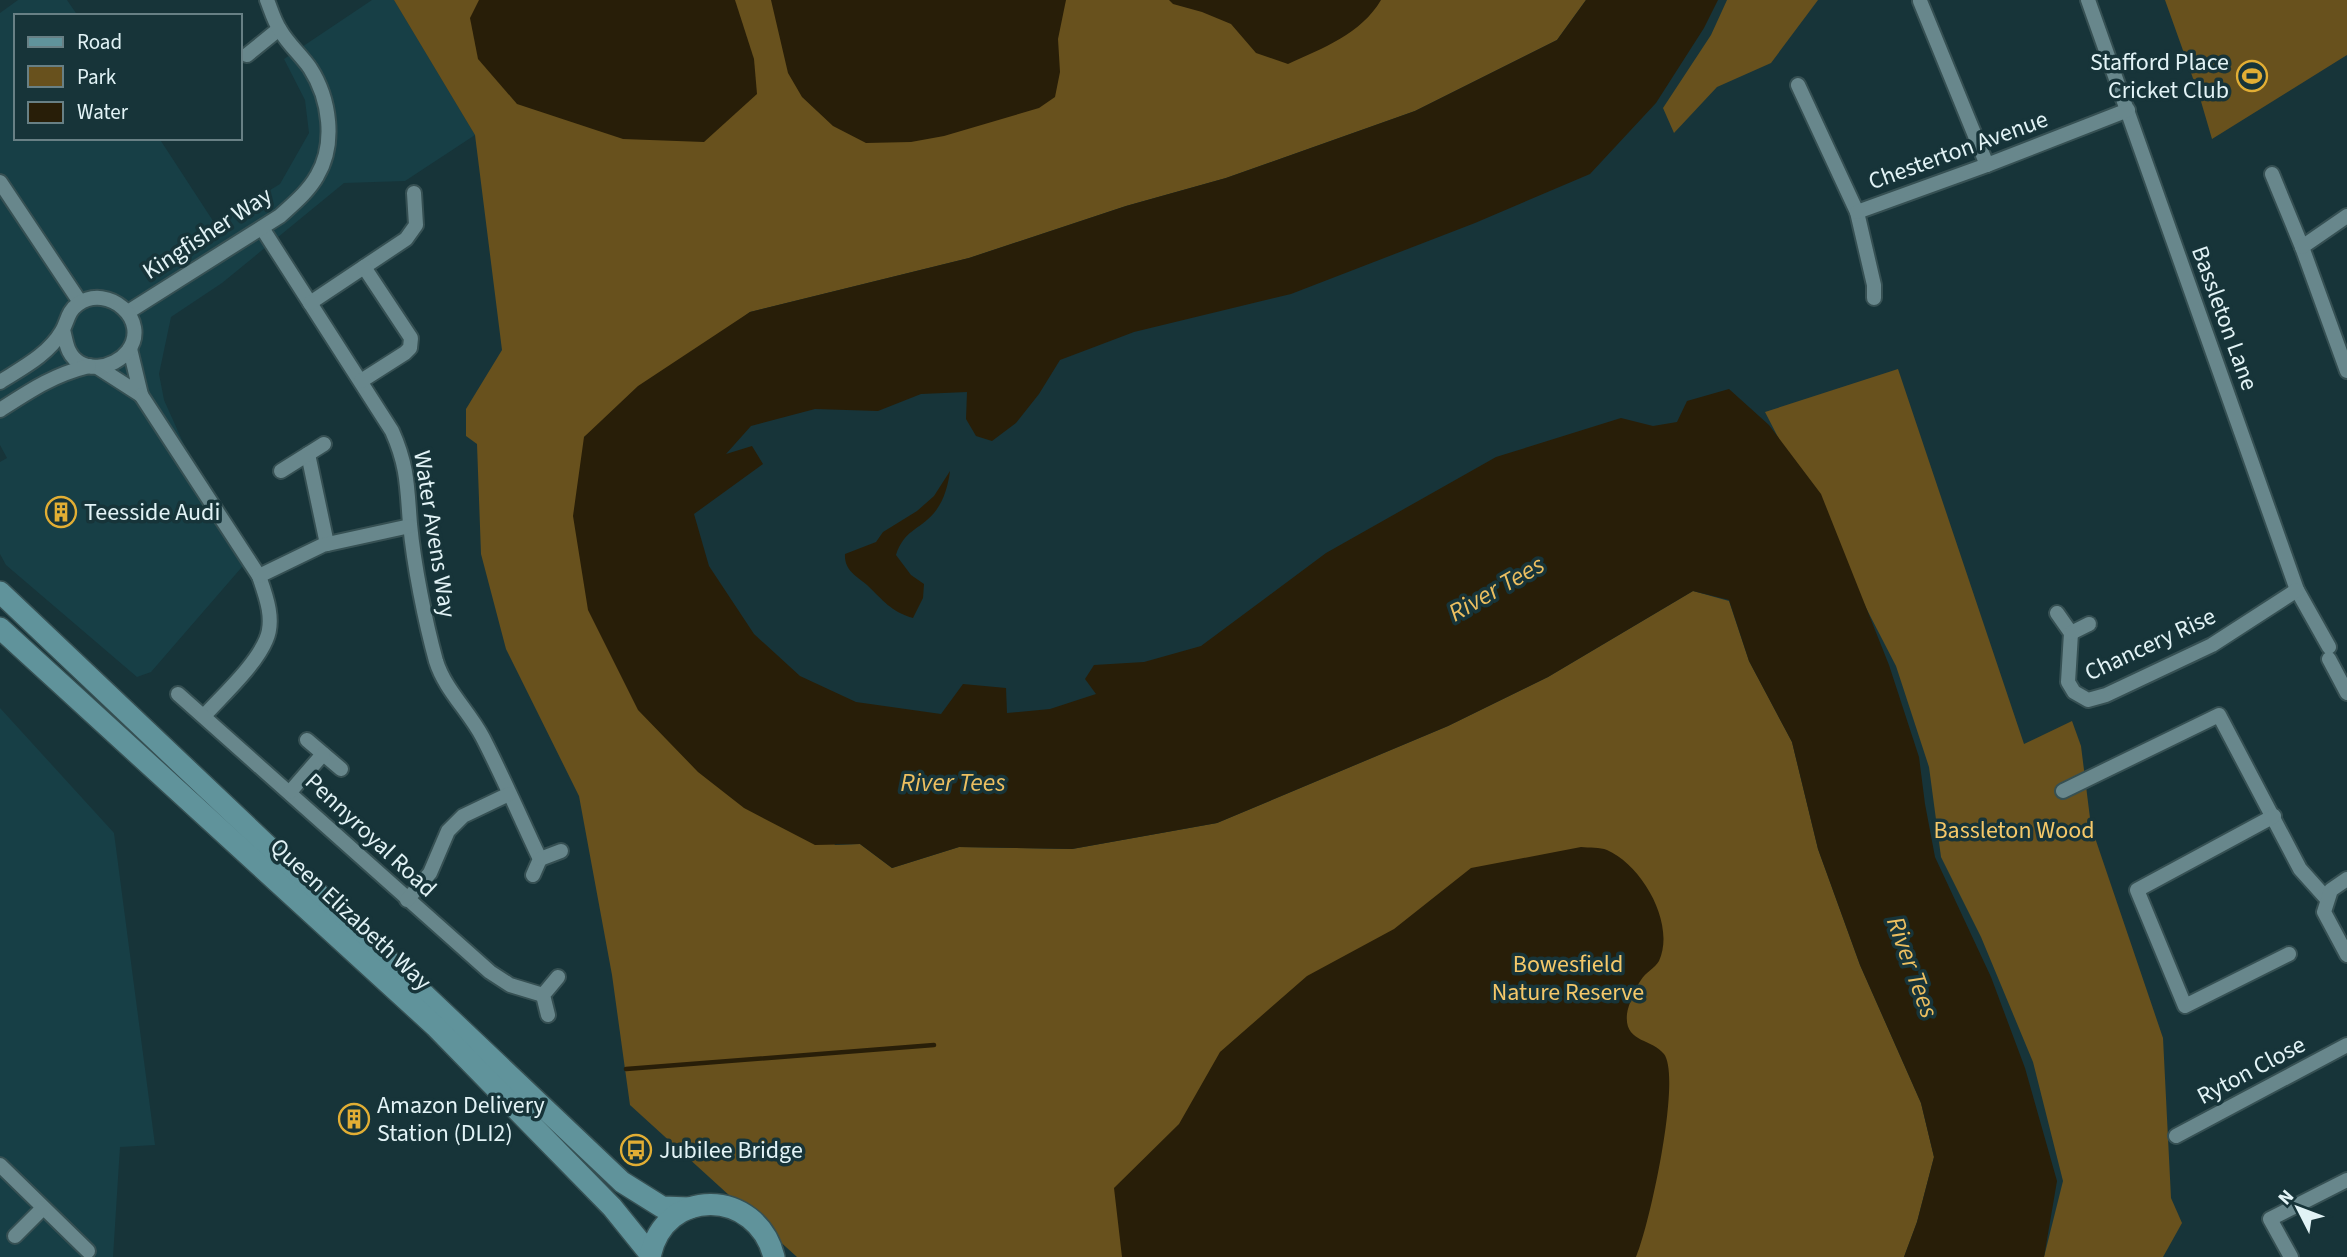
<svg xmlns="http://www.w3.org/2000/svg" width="2347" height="1257" font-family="'Source Sans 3',sans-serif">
  <rect width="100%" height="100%" fill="#173439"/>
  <g fill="#173f46">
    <polygon points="18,0 67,0 78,16 16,16 16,138 159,138 215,224 280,184 309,133 305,100 284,59 372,0 394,0 475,135 405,181 344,183 222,283 171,317 159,374 164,400 207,496 248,560 151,672 137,677 6,565 0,554 0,462 7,458 0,445 0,13"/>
    <polygon points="0,708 114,833 155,1145 120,1147 113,1257 0,1257"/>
  </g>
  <g fill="#68511d">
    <polygon points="394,0 1586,0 1557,40 1415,111 1226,178 1126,206 969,258 750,312 584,437 835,845 860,844 892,868 959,847 1072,849 1217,823 1448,726 1548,677 1693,591 1729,601 1749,661 1792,742 1818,849 1860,965 1921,1103 1934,1157 1917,1222 1904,1257 797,1257 630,1105 612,975 579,796 506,649 481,554 477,444 466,436 466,409 502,350 475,135"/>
    <polygon points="1727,0 1818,0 1771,63 1717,87 1674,133 1663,108 1711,35"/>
    <polygon points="2165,0 2347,0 2347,55 2212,139 2200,98"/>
    <polygon points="1898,369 2024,744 2072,721 2081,746 2091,826 2163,1038 2171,1198 2182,1223 2163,1257 2044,1257 2063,1181 2033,1062 1981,937 1941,857 1929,767 1896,666 1765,412"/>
  </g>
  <g fill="#281e08">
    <polygon points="479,0 735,0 754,59 757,94 704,142 623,139 517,104 478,59 470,18"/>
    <polygon points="771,0 1066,0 1058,39 1060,72 1055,97 1039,108 944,136 911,142 866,143 833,126 802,97 788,73"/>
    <path d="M1169 0H1381C1361 34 1323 48 1288 64L1256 53 1231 24 1202 12 1173 4Z"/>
    <polygon points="1586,0 1718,0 1704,28 1656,103 1590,174 1475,223 1291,294 1134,332 1060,360 1039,394 1016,423 992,441 976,436 966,419 967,392 921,394 878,411 815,409 751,426 726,454 752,446 763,464 694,514 709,566 754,634 800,676 856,702 941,714 963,684 1006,688 1007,713 1050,709 1096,694 1085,679 1094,665 1144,662 1201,646 1326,553 1496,457 1621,418 1653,426 1677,422 1687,401 1729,389 1769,425 1821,494 1889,665 1919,757 1925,804 1935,857 1991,977 2025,1068 2057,1181 2044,1257 1904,1257 1917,1222 1934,1157 1921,1103 1860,965 1818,849 1792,742 1749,661 1729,600 1693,591 1548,677 1448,726 1217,823 1072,849 959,847 892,868 860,844 815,845 744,808 698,772 638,710 588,610 573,516 584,437 638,386 750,312 969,258 1126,206 1226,178 1415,111 1557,40"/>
    <path d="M950 471C948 486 944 501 934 513 918 531 904 530 896 555L911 575 924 584 923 598 913 618C890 611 884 601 867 585 856 576 844 570 845 554L876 542 883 532 917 511 934 496Z"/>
    <path d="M1581 847C1589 848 1600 847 1607 850 1642 865 1676 924 1659 961 1655 968 1645 973 1641 980 1636 987 1628 1005 1627 1014 1624 1043 1652 1038 1664 1054 1682 1078 1649 1228 1636 1257H1122L1114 1188 1179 1124 1220 1052 1307 976 1394 929 1471 868Z"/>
  </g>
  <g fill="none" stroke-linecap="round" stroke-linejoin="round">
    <polyline stroke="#281e08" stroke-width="4.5" points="626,1069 934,1045"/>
    <g stroke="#365053" stroke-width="18">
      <g id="street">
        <polyline points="2088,0 2297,590 2329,647"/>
        <polyline points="1920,1 1987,165"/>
        <polyline points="247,55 279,29"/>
        <polyline points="1798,85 1857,212 1874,285 1874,298"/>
        <polyline points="2272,174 2302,247 2347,371"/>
        <polyline points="0,182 80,302"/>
        <polyline points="1857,212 1987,165 2128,110"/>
        <path d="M262 228 392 431C408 467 407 487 410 524 414 566 425 621 436 661 445 690 469 711 483 738 503 777 521 819 540 859L533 875"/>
        <polyline points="2302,247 2347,216"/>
        <polyline points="310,303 406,239 416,225 414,193"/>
        <path d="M128 312 280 216C293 204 308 192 317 176 336 144 330 99 310 68 301 55 288 44 280 30 274 21 271 10 267 0"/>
        <polyline points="99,368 141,395 130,349"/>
        <polyline points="361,381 405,353 410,348 411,338 364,267"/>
        <path d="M0 382C22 368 48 355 62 331 68 321 67 312 78 304 108 283 151 320 128 351 114 369 81 375 69 351 66 345 65 337 63 330"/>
        <path d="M141 395 259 576C266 596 275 620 266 640 255 666 223 695 204 716"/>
        <path d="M0 410C31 390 53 375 89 366"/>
        <polyline points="308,454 327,544"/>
        <polyline points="281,471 324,444"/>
        <polyline points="259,576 323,545 410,526"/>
        <polyline points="2057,613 2071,633 2068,682 2074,692 2088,700 2106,695 2212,645 2297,590"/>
        <polyline points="2071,633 2089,624"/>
        <polyline points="2329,659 2347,693"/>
        <polyline points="178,694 490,972 510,985 543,995"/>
        <polyline points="307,740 341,769"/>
        <polyline points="2063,791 2219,715 2300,869 2326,898"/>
        <polyline points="290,792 323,754"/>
        <polyline points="2274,816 2137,890 2185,1006 2289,954"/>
        <polyline points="540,859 561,851"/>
        <polyline points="2347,879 2331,890 2324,912 2347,955"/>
        <polyline points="407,900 430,873 448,831 463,816 509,794"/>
        <polyline points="548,1015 543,995 558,977"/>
        <polyline points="2176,1136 2347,1045"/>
        <polyline points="0,1165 88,1251"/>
        <polyline points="15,1236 43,1208"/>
        <polyline points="2291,1257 2270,1219 2347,1180"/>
      </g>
    </g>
    <g stroke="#365053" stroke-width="24">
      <g id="secondary">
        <polyline points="0,592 622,1182 662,1207 690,1208"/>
        <polyline points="0,628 435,1026 612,1207 650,1254"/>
        <path d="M650 1257C664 1186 757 1188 774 1257"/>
      </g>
    </g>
    <use href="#street" stroke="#68878c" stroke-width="14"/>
    <use href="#secondary" stroke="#60939b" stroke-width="21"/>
  </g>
  <defs>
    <g id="stadium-ring" transform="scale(1.575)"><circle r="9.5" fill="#173439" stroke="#e2ae34" stroke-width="1.5"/><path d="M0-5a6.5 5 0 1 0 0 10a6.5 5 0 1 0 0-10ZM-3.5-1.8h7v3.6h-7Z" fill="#e2ae34"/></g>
    <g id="building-ring" transform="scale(1.575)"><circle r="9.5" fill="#173439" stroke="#e2ae34" stroke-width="1.5"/><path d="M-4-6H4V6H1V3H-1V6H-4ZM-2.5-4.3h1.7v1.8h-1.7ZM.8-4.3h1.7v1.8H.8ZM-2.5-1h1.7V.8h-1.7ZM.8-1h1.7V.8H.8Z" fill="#e2ae34"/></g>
    <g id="bus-ring" transform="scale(1.575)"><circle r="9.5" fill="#173439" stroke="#e2ae34" stroke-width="1.5"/><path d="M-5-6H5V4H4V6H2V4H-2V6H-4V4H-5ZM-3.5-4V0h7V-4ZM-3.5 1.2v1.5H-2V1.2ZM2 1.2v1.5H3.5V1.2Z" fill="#e2ae34"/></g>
  </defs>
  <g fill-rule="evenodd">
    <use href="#stadium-ring" x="2252" y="76"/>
    <use href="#building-ring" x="61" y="512"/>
    <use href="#building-ring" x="354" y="1119"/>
    <use href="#bus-ring" x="636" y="1150"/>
  </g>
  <g text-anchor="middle" stroke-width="7" stroke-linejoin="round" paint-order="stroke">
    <g font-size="24" fill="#e2f3f6" stroke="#173439" text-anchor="start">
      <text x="2229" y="70" text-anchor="end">Stafford Place<tspan x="2229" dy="28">Cricket Club</tspan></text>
      <text x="84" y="520">Teesside Audi</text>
      <text x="377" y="1113">Amazon Delivery<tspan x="377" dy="28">Station (DLI2)</tspan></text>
      <text x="659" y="1158">Jubilee Bridge</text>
    </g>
    <g font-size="24" fill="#e2f3f6" stroke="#173439">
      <text transform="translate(1958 150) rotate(-20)" y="8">Chesterton Avenue</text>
      <text transform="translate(207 233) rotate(-33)" y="8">Kingfisher Way</text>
      <text transform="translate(2225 318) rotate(70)" y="8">Bassleton Lane</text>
      <text transform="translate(435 534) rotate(81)" y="8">Water Avens Way</text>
      <text transform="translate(2150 644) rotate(-25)" y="8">Chancery Rise</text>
      <text transform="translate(371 835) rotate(43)" y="8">Pennyroyal Road</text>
      <text transform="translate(351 914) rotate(43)" y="8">Queen Elizabeth Way</text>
      <text transform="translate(2251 1070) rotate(-28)" y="8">Ryton Close</text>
    </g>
    <g font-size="24" fill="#f5c869" stroke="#173439">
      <text x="2014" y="838">Bassleton Wood</text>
      <text x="1568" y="972">Bowesfield<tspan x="1568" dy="28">Nature Reserve</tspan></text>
    </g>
    <g font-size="26" font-style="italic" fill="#ecbf60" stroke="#173439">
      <text transform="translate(1496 588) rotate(-30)" y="9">River Tees</text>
      <text x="953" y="791">River Tees</text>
      <text transform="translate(1913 967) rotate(70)" y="9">River Tees</text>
    </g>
  </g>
  <rect x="14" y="14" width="228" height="126" fill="#173439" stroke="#688085" stroke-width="2"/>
  <rect x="28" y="37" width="35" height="10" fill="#60939b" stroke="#688085" stroke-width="2"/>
  <text x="77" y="49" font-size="21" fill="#e2f3f6">Road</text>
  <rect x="28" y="66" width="35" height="21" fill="#68511d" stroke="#688085" stroke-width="2"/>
  <text x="77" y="84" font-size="21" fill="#e2f3f6">Park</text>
  <rect x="28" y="102" width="35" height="21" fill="#281e08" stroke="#688085" stroke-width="2"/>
  <text x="77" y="119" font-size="21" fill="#e2f3f6">Water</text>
  <g transform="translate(2298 1208) rotate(312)" stroke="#173439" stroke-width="5" paint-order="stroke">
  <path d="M0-5L12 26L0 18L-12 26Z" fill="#e2f3f6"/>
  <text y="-10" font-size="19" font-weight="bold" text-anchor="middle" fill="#e2f3f6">N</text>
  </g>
</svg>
